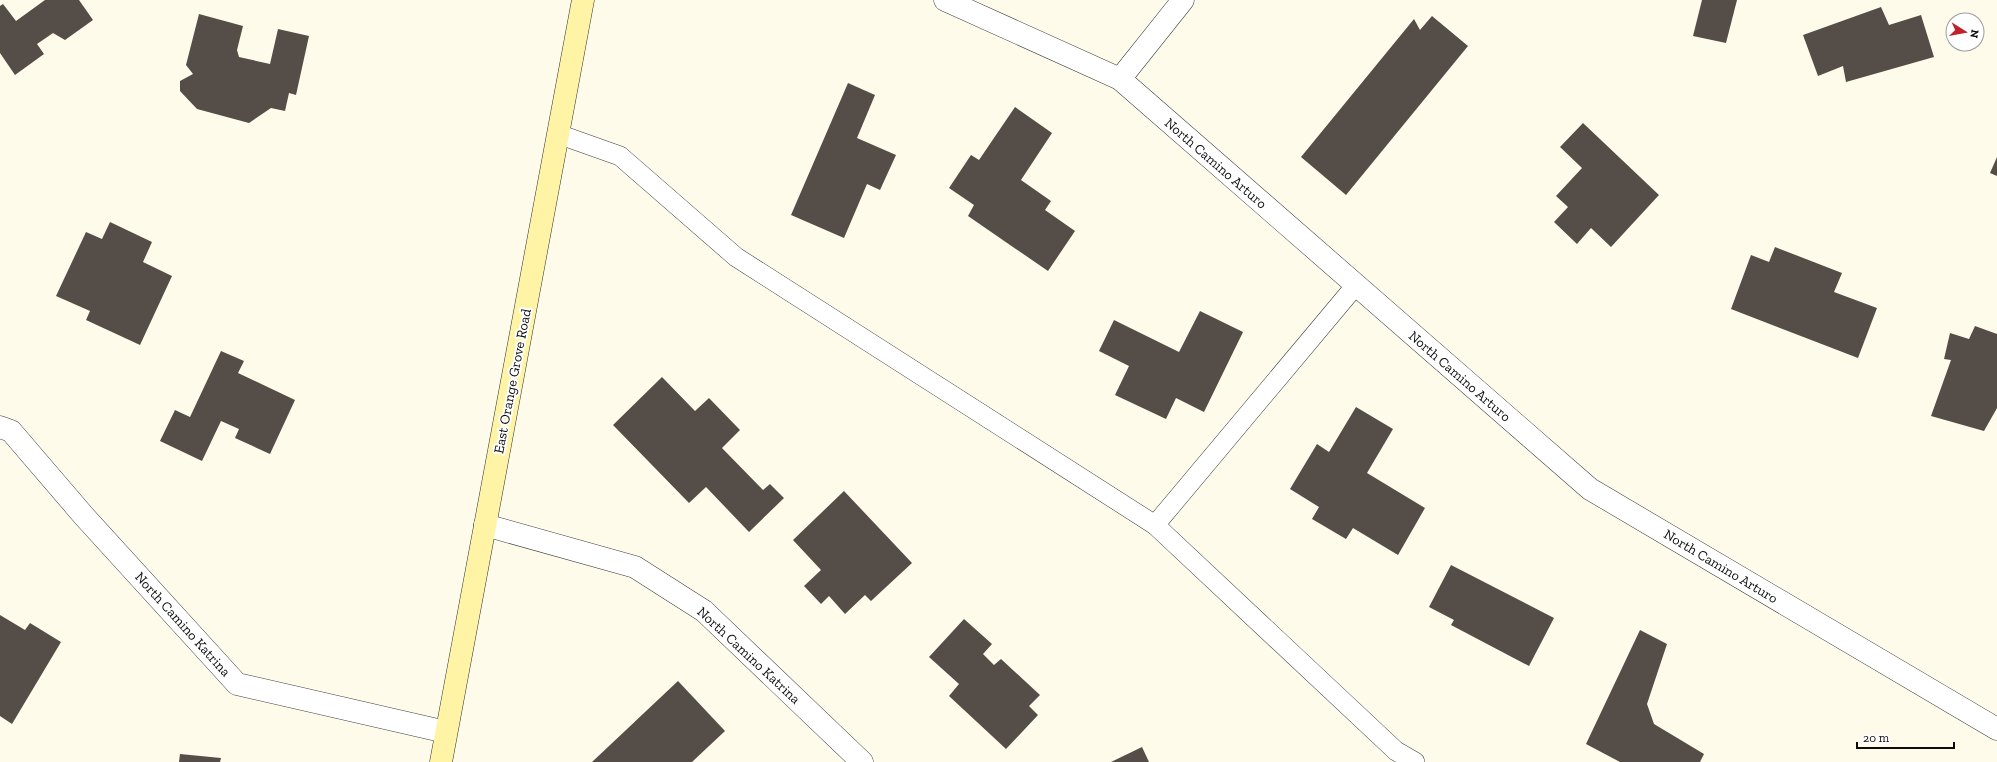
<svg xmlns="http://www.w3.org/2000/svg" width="1997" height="762" font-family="'Zilla Slab',serif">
  <rect width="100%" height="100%" fill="#fffbeb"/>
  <g fill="#554d48">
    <polygon points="45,0 79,0 93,20 65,40 53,33 37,44 44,54 15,75 0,53 0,6 3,4 16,21"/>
    <polygon points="1702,0 1737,0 1726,43 1693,36"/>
    <polygon points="1881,7 1889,25 1921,15 1934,57 1846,82 1843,66 1818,76 1803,35"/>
    <polygon points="199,14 243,26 237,50 239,57 270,64 278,29 309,36 296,95 289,93 285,111 271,108 249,123 197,109 180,91 180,81 193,74 186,65"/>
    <polygon points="1432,16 1468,46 1346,195 1301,157 1414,19 1420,30"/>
    <polygon points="848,83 875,95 857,138 896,155 880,190 867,184 844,238 791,215"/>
    <polygon points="1015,107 1052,133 1021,180 1051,201 1045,210 1075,231 1048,271 968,216 974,205 949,188 971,155 979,160"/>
    <polygon points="1583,123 1659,195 1611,247 1591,228 1577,244 1554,222 1568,207 1556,196 1582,168 1560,147"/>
    <polygon points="1997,157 1997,176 1990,173"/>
    <polygon points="110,222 152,242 143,262 172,276 140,345 86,320 90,311 56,296 86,232 102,239"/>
    <polygon points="1775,247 1842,273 1834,292 1877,308 1858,358 1731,309 1751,255 1769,262"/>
    <polygon points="1200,311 1243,332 1204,412 1176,398 1166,419 1115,395 1129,366 1099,351 1114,320 1179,352"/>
    <polygon points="1975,326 1997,334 1997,408 1984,431 1931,416 1951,360 1944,359 1950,333 1969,339"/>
    <polygon points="221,351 244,361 238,373 295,400 270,454 235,438 239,429 221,421 202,461 160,441 175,410 190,417"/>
    <polygon points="662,377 695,411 709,398 740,430 722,448 763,490 770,484 784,498 749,532 706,487 689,503 613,425"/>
    <polygon points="1356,407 1393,429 1367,473 1425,508 1398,555 1353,528 1346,539 1312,519 1319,507 1290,489 1317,444 1329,452"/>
    <polygon points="844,491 912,563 871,601 865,595 845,614 829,596 821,604 804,586 821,570 793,540"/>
    <polygon points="1451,565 1554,618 1529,666 1451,625 1454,620 1429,607"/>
    <polygon points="0,615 25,630 30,623 61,642 12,724 0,716"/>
    <polygon points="964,619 992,644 983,654 994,665 1001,659 1040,695 1029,706 1038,715 1006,749 949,696 959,684 929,657"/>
    <polygon points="1640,630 1667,644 1647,704 1654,724 1704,754 1700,762 1620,762 1586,744"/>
    <polygon points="678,681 725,731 692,762 592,762"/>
    <polygon points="1142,747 1149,762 1111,762"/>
    <polygon points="180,754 221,758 220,762 179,762"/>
  </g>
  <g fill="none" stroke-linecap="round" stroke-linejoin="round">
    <g stroke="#3f3f3f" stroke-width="20">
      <g id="service">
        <polyline points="558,134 620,156 736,257 1155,525"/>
        <polyline points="1356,285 1155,525 1396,751 1415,762"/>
      </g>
    </g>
    <g stroke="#3f3f3f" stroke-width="23">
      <g id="minor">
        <polyline points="945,0 1120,79 1590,489 1997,729"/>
        <polyline points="1120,79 1183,0"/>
        <polyline points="0,427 11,431 83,515 237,684 446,732"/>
        <polyline points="485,525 635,567 704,611 862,762"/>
      </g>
    </g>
    <g stroke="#2e2e2e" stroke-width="23">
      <polyline id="secondary" points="441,762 583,0"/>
    </g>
    <use href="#service" stroke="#fff" stroke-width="19"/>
    <use href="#minor" stroke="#fff" stroke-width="22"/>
    <use href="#secondary" stroke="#fff4a6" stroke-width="22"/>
  </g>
  <g text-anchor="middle" stroke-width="4" stroke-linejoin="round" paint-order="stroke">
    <g font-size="14" fill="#0c0c0c" stroke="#fff">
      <text transform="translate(1216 163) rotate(41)" y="5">North Camino Arturo</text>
      <text transform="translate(1460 376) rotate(41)" y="5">North Camino Arturo</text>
      <text transform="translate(512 381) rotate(-79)" y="5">East Orange Grove Road</text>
      <text transform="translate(1721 566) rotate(31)" y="5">North Camino Arturo</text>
      <text transform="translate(183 624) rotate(48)" y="5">North Camino Katrina</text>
      <text transform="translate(749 655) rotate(43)" y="5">North Camino Katrina</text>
    </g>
  </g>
  <g transform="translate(1965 32) rotate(101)"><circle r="19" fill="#ffffff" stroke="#9e9e9e"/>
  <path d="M0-3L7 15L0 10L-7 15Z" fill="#be222a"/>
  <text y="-6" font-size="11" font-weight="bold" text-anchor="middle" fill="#0c0c0c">N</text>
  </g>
  <path d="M1857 742v6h97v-6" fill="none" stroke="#0c0c0c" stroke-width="2"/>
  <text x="1863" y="742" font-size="12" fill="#0c0c0c" stroke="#ffffff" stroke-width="3" paint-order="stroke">20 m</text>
</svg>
